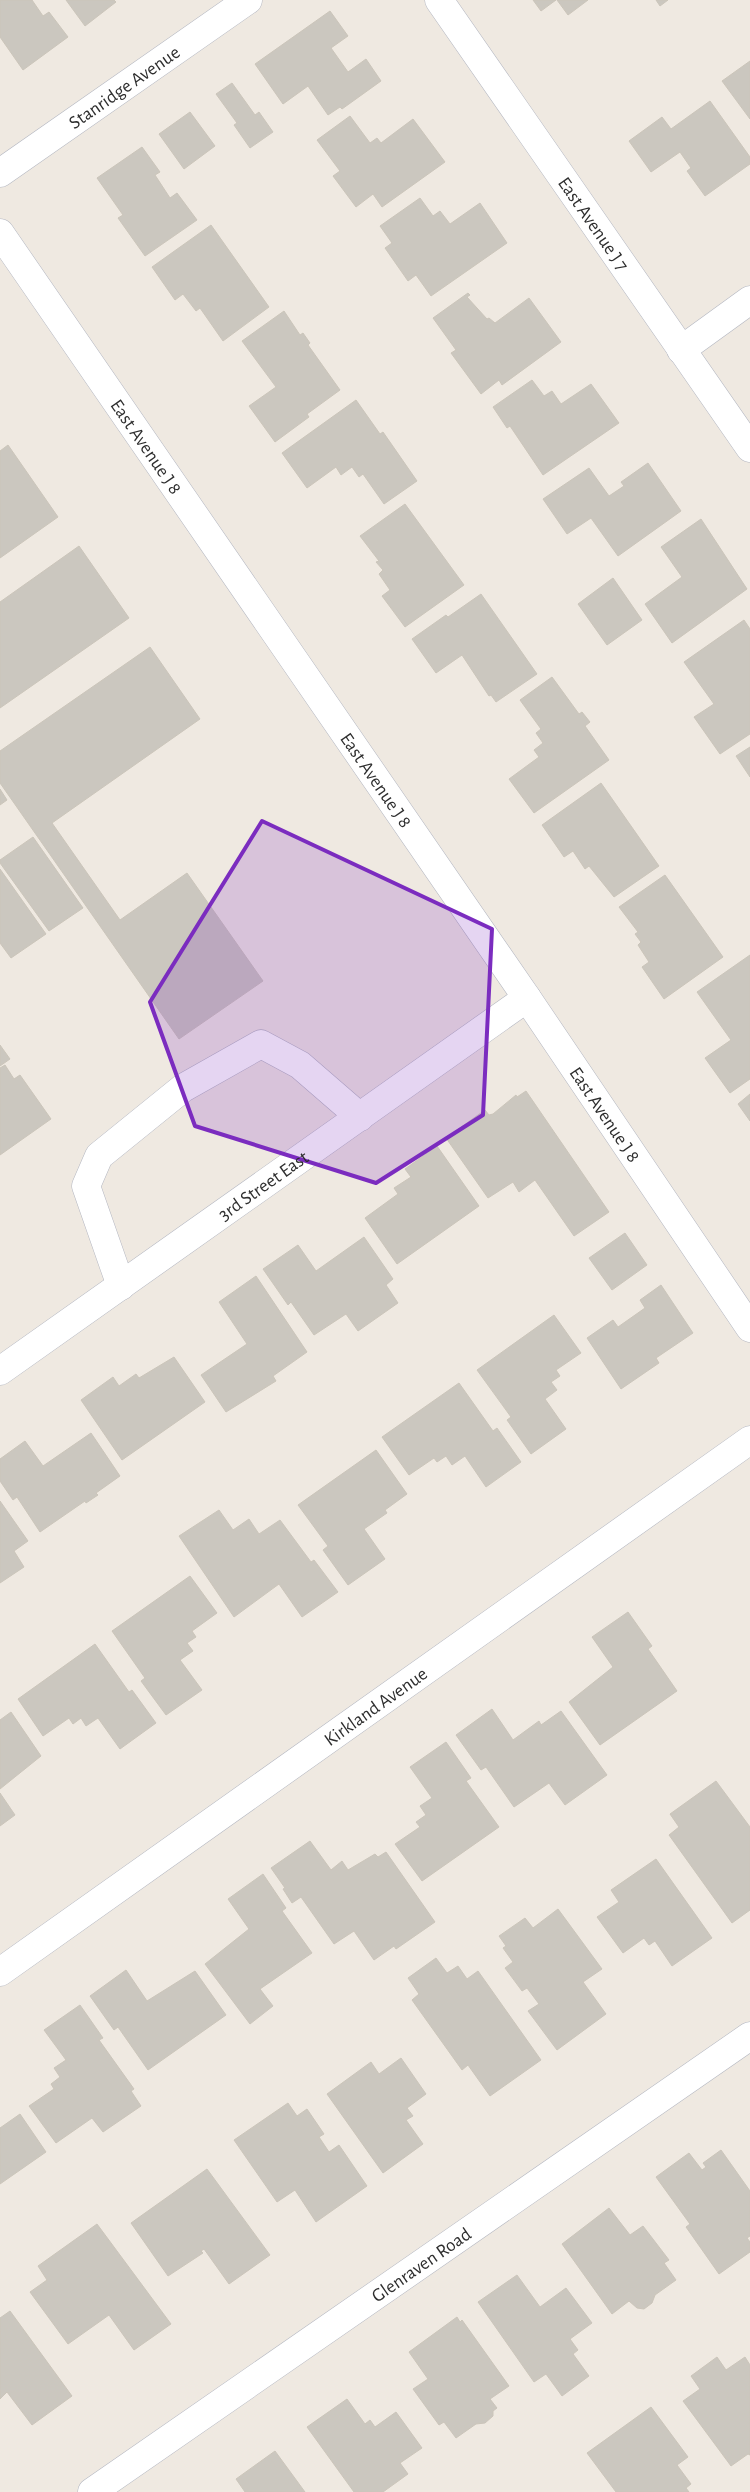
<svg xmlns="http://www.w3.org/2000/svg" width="750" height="2492" font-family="'Alegreya Sans',sans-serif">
  <rect width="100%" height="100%" fill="#efe9e1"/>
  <g fill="#cbc7bf" stroke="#cbc5ba">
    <polygon points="0,0 32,0 43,16 49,12 68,37 23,70 0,37"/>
    <polygon points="66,0 114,0 116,2 85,26"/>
    <polygon points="533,0 556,0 541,11"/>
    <polygon points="557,0 588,0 568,15"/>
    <polygon points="656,0 668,0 660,6"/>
    <polygon points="330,11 348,36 331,48 348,72 366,59 381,81 342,109 340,107 328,115 308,86 283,104 255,64"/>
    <polygon points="750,61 750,119 722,81"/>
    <polygon points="232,83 255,115 259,112 273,132 250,148 234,125 237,123 216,94"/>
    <polygon points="710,101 750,157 750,164 705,196 687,171 691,168 680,152 651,172 629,141 662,117 671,129"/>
    <polygon points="190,112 215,146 184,169 159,134"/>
    <polygon points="350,116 370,143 377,138 381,143 413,119 445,162 382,207 373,194 356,207 333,176 340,171 317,140"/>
    <polygon points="142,147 160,172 155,175 170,198 177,193 197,220 145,256 118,218 123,215 97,178"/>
    <polygon points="420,198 433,216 440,211 450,224 480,203 507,243 431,296 416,275 408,281 385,248 392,243 380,226"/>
    <polygon points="211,225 269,307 223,341 200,308 196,311 183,294 175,300 152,267"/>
    <polygon points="468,293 470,295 467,297 487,319 489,318 495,323 529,298 561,342 502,385 499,380 481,394 451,353 456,350 433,318"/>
    <polygon points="284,311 300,335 303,333 310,343 308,345 340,390 307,414 309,417 275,442 249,406 276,387 242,341"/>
    <polygon points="532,380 544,396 552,391 561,404 591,384 619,423 543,475 510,426 507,428 493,407"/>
    <polygon points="356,400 380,434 383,432 417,481 384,504 363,474 359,477 352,467 341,475 336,467 307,488 282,453"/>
    <polygon points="8,445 58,517 0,558 0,451"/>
    <polygon points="648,463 681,511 618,556 591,518 567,534 543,499 589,468 609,496 624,486 621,482"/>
    <polygon points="405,504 464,585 405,627 382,596 390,590 379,574 383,570 376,562 379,561 360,536"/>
    <polygon points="701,519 747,589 672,643 645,604 682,577 661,547"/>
    <polygon points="79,546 129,618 0,708 0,602"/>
    <polygon points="613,578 642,620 607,645 578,604"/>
    <polygon points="481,594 537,674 496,702 491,695 489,696 462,655 436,673 412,639 446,615 448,617"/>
    <polygon points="744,620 750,629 750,734 720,754 694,717 714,704 684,662"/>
    <polygon points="150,647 200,719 52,823 120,920 187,873 263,981 179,1039 0,783 0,751"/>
    <polygon points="552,677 579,714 582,712 590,722 585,726 609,760 534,813 509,779 539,757 534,750 543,743 536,733 541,729 520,700"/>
    <polygon points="750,747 750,777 736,756"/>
    <polygon points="601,783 659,866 614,897 589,866 585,869 573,851 564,857 542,825"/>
    <polygon points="0,789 7,800 0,805"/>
    <polygon points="33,837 83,908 49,931 0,863 0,860"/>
    <polygon points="0,869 46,934 11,958 0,943"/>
    <polygon points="665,875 723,957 664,999 642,967 649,962 638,945 641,942 635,934 638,932 619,907"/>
    <polygon points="750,955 750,1079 730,1093 705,1058 731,1040 697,992"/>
    <polygon points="0,1045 10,1059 0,1066"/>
    <polygon points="5,1065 14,1079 20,1075 51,1119 0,1155 0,1068"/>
    <polygon points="526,1091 609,1212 574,1236 535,1180 519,1192 513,1182 488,1198 446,1138 485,1110 489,1115 493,1114 516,1095 517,1097"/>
    <polygon points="750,1094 750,1121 738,1104"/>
    <polygon points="437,1146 479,1206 397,1264 365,1218 398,1194 394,1188 411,1177 405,1169"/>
    <polygon points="625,1233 647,1265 612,1290 589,1258"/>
    <polygon points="364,1237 393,1279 386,1285 398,1303 358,1331 346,1314 314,1335 291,1302 288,1305 263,1269 298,1245 316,1271"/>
    <polygon points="256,1276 307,1352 273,1376 276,1381 226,1412 201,1375 247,1344 219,1302"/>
    <polygon points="661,1285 693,1333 656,1358 659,1363 621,1389 587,1338 613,1320 618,1327 645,1308 640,1300"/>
    <polygon points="554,1315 581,1353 556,1370 560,1376 551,1382 557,1390 545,1399 566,1429 531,1454 507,1420 511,1417 477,1370"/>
    <polygon points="174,1357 205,1402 122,1460 81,1400 113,1377 119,1386 136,1374 139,1378"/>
    <polygon points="459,1383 493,1431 497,1428 521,1462 486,1487 465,1456 452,1465 446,1456 437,1462 434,1458 409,1475 382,1437"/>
    <polygon points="91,1433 120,1476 96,1493 98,1495 86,1503 85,1501 40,1532 17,1497 13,1500 0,1481 0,1459 25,1441 43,1466"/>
    <polygon points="376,1450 407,1494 385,1510 387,1513 364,1529 385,1559 348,1585 323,1550 328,1546 298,1505"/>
    <polygon points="0,1501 28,1541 14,1551 24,1567 0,1583"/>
    <polygon points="219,1510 233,1530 249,1519 259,1534 280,1520 311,1562 314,1560 338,1592 302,1617 279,1584 234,1617 179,1536"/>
    <polygon points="190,1576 217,1613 192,1631 196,1637 187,1643 193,1651 180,1660 202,1690 166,1715 141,1681 145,1678 112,1631"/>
    <polygon points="628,1612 652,1646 648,1649 677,1691 600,1745 569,1702 613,1667 592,1637"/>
    <polygon points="95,1644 129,1692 132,1690 156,1723 120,1749 98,1718 86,1726 81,1718 73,1724 69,1718 43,1736 18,1699"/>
    <polygon points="492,1709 513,1740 539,1721 541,1725 561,1711 607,1775 565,1805 549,1783 514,1807 486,1767 481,1770 456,1735"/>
    <polygon points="11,1712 41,1756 0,1789 0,1720"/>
    <polygon points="446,1742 471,1778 466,1781 499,1827 422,1881 395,1844 420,1827 416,1822 426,1815 420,1806 432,1798 410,1767"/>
    <polygon points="716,1781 750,1827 750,1910 732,1923 669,1835 679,1827 670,1814"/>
    <polygon points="0,1793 15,1815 0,1826"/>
    <polygon points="310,1841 331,1870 342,1861 348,1870 375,1854 378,1857 386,1852 435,1922 396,1949 394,1946 374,1960 354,1931 334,1944 301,1897 292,1903 283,1889 285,1888 271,1868"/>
    <polygon points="656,1859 712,1938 672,1966 655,1941 649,1945 644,1938 623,1953 597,1917 619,1902 611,1890"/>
    <polygon points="263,1874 286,1908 282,1911 312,1953 260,1989 273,2006 250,2024 205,1964 249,1929 228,1899"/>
    <polygon points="558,1909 602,1969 583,1982 606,2014 557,2050 528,2011 539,2004 527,1988 522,1991 505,1968 513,1962 503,1948 506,1946 499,1936 525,1918 533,1928"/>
    <polygon points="436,1958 447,1973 458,1966 467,1979 478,1971 541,2060 490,2096 468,2065 462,2070 412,2000 419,1994 408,1978"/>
    <polygon points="126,1970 147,2001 195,1971 226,2015 148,2070 118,2027 114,2030 90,1996"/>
    <polygon points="80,2005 103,2038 99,2040 134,2089 131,2091 141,2106 103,2132 92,2118 56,2143 29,2106 54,2089 51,2084 60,2077 54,2068 66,2060 44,2030"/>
    <polygon points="401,2058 426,2094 407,2108 413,2116 406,2120 423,2144 383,2173 327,2094 371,2062 379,2074"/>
    <polygon points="288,2103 297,2116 307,2109 324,2134 319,2137 329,2152 339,2145 367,2186 316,2222 295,2190 277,2202 234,2140"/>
    <polygon points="20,2114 46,2152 0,2184 0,2128"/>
    <polygon points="721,2150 750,2191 750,2236 747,2238 750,2242 750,2252 719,2274 686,2227 690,2224 656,2177 689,2153 702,2170 706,2167 703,2163"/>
    <polygon points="207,2169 270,2255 229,2284 204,2249 201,2251 203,2253 168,2276 131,2223"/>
    <polygon points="609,2208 630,2235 643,2226 669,2260 664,2263 676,2280 655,2295 652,2303 644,2309 637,2308 629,2301 612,2314 562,2244"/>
    <polygon points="97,2224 171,2324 134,2350 109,2315 68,2344 30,2292 47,2280 38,2266"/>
    <polygon points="517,2275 540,2307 566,2288 592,2323 570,2339 578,2350 573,2354 589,2376 562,2396 546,2374 534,2382 478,2302"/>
    <polygon points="10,2311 72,2396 32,2425 7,2392 0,2399 0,2318"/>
    <polygon points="457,2317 460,2322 462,2320 509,2386 490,2399 497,2408 493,2411 493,2416 485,2423 476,2424 456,2438 444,2422 439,2425 413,2389 428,2379 409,2352"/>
    <polygon points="717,2357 726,2370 745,2357 750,2365 750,2455 748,2454 731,2466 683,2401 700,2389 691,2376"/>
    <polygon points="347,2399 365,2424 370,2420 375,2427 396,2412 422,2448 400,2463 408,2474 383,2492 354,2492 307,2427"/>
    <polygon points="651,2407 688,2457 677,2465 691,2484 686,2488 689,2492 616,2492 587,2453"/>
    <polygon points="275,2451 305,2492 245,2492 236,2479"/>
  </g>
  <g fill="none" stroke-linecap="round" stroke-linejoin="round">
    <g stroke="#b4b7c1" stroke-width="29">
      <g id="minor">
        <path id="s1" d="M439 0 750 448"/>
        <path id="s2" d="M0 173 248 0"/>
        <path id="s3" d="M0 233 527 998 750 1328"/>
        <polyline points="681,350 750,300"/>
        <polyline points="121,1286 86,1186 99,1156 183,1088 261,1044 300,1065 360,1117"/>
        <path id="s4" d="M0 1371 527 998"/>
        <path id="s5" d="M0 1972 750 1440"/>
        <path id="s6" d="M92 2492 750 2036"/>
      </g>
    </g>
    <use href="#minor" stroke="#fff" stroke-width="28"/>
  </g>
  <path fill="#7b2cbf" fill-opacity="0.2" stroke="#7b2cbf" stroke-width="4" stroke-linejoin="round" d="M262 821 492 929 483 1115 376 1183 195 1126 150 1002Z"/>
  <g text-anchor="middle" stroke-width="5" stroke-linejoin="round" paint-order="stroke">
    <g font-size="19" fill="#2e2e2e" stroke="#fff">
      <text dy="7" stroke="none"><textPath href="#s2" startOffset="151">Stanridge Avenue</textPath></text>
      <text dy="7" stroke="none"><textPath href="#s1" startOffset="272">East Avenue J 7</textPath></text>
      <text dy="7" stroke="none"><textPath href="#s3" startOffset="259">East Avenue J 8</textPath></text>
      <text dy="7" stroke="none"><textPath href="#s3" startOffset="664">East Avenue J 8</textPath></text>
      <text dy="7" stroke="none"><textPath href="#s3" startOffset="1069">East Avenue J 8</textPath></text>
      <text dy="7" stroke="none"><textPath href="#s4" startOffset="322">3rd Street East</textPath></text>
      <text dy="7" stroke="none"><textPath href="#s5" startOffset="460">Kirkland Avenue</textPath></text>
      <text dy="7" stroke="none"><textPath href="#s6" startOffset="400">Glenraven Road</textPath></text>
    </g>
  </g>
</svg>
